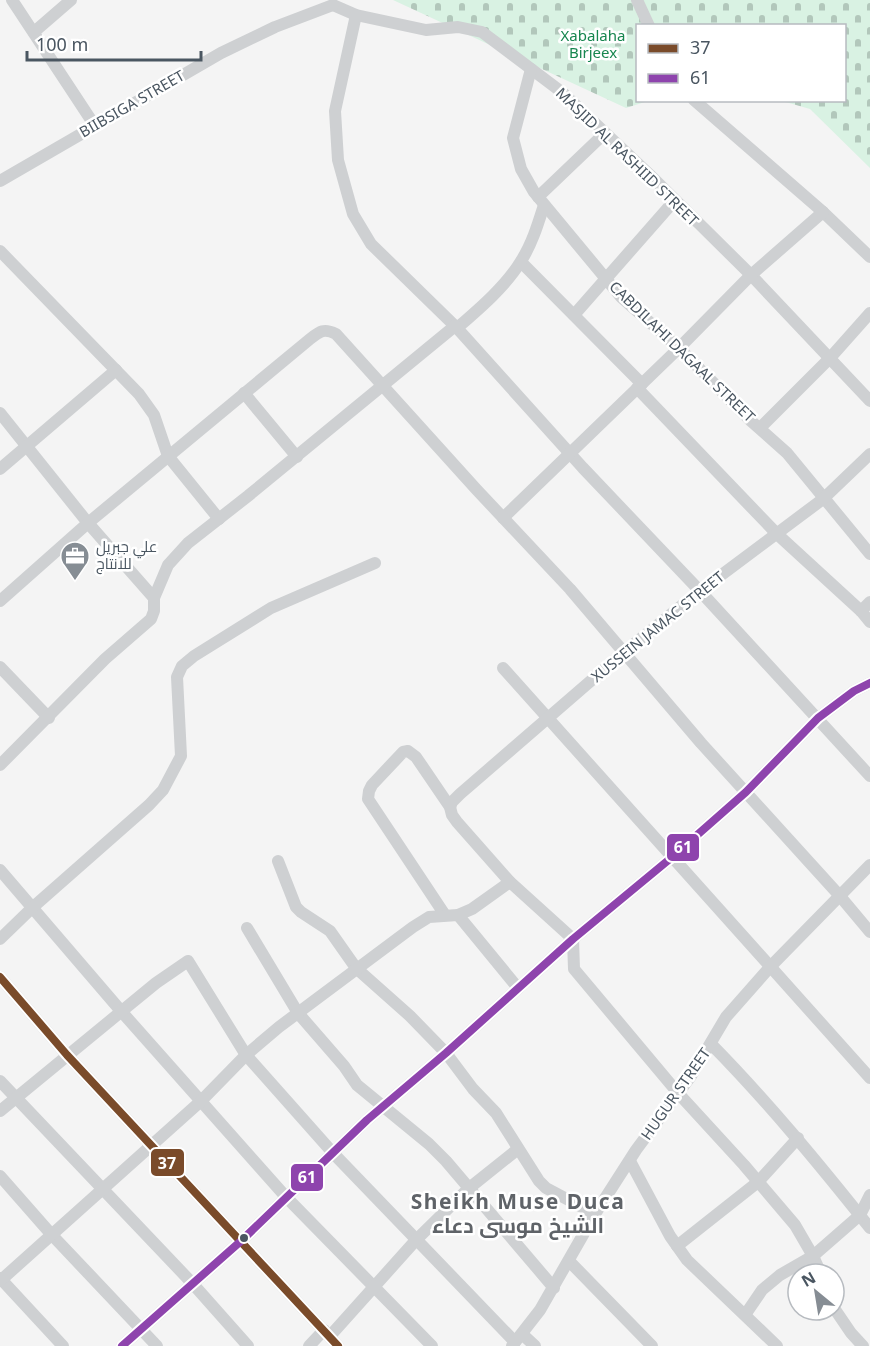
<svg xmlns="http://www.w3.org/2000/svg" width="870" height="1346" font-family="'Noto Sans',Cairo,sans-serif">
  <defs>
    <pattern id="cemetery-stones" width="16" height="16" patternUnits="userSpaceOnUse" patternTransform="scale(1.5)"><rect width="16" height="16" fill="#d9f2e3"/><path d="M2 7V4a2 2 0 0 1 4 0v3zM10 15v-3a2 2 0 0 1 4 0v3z" fill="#b2c7bb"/></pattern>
  </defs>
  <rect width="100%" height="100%" fill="#f4f4f4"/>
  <polygon fill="url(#cemetery-stones)" points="393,0 870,0 870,168 810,109 782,101 844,100 844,26 638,26 638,100 648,101 626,108"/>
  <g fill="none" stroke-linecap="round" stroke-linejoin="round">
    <g stroke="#ced0d2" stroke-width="12">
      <polyline points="12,0 95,126"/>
      <polyline points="637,0 649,26"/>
      <polyline points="333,5 356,15 426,30 458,27 482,32 563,93 650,175 751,275 870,401"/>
      <polyline points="356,15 335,111 338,160 353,214 371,244 457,328 583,468 700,591 870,776"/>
      <polyline points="34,32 71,0"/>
      <polyline points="531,69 513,138 521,169 534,192 621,297 679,348 751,421 787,453 870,554"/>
      <polyline points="694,100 823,212 870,257"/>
      <polyline points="0,181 221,53 275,27 333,5"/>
      <polyline points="538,197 605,133"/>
      <polyline points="0,251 139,394 154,415 168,456 219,519"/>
      <polyline points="521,262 642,384"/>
      <polyline points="574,315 675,200"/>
      <path d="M457 328C479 309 506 286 521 261 532 244 538 224 544 205"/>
      <polyline points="637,388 777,534 861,611 870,622"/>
      <polyline points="244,393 297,457"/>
      <polyline points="0,413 88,523 154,598"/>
      <polyline points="760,428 830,358 870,313"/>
      <polyline points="0,469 116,370"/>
      <polyline points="503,518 679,348 751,275 823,212"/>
      <path d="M0 601 88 523 310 339C320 331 324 328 336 334L476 489 570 589 701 743 839 895 870 932"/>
      <polyline points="861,611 870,602"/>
      <polyline points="0,667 49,718"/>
      <polyline points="503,668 870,1078"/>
      <polyline points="0,765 105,659 151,619 154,611 154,598 168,565 188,543 248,496 455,326"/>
      <polyline points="450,807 452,802 460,794 623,653 700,591 823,499 870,454"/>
      <polyline points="278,861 296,907 301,912 330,931 356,968 410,1016 446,1053 473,1089 496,1113 539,1181 546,1188 595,1214"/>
      <polyline points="0,870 121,1011 286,1197 432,1346"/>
      <polyline points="445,915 368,799 369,791 372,785 403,752 408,751 416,757 450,807 452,815 457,822 510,882 573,939 574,969 678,1093 744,1165 795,1225 813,1256 821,1274"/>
      <polyline points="458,915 518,988"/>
      <polyline points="247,928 298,1013 344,1066 357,1085 429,1144 446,1161 554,1288"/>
      <polyline points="0,939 32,908 149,805 163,790 181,756 177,677 182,666 194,656 271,608 375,563"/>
      <polyline points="0,977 67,1055 338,1346"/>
      <path d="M711 1044C768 1102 819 1164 870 1228"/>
      <polyline points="0,1081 193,1284 248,1346"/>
      <polyline points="0,1111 156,983 188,961 246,1055 333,1153 515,1342"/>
      <polyline points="630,1161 670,1236 687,1260 777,1346"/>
      <polyline points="0,1176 51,1234 157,1346"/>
      <polyline points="677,1246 758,1182 798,1138"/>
      <polyline points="569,1261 652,1346"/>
      <polyline points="0,1278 63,1346"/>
      <polyline points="0,1281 201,1101 246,1055 279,1027 413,927 429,917 458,915 472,909 510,882"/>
      <polyline points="834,1308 851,1333 863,1346"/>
      <polyline points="745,1315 762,1290 780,1275 813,1256 860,1215 870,1195"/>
      <polyline points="522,1334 535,1346"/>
      <polyline points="330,1336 416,1240 468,1189 518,1149"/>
      <polyline points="122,1346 241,1241 367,1120 446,1053 573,939 671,858 746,792 818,718 854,691 870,683"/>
      <polyline points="309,1346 324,1330"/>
      <polyline points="512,1346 540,1310 595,1214 636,1150 691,1076 726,1017 770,967 870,865"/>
    </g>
    <g stroke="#fff" stroke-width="12">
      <polyline id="bus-1" points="0,977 67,1055 338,1346"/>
    </g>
    <g stroke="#fff" stroke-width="12">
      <polyline id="bus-2" points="122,1346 241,1241 367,1120 446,1053 573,939 671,858 746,792 818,718 854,691 870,683"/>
    </g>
    <use href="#bus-1" stroke="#7a4b2a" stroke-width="8"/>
    <use href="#bus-2" stroke="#8e44ad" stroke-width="8"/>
  </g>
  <defs>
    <g id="office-pin" transform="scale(1.5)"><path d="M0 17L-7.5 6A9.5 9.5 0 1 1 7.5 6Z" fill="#868d94" stroke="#fff"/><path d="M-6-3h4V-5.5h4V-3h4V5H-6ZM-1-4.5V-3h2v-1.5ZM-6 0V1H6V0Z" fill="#fff"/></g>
  </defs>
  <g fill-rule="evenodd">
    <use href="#office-pin" x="75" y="556"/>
  </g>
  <circle fill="#4a5661" stroke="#fff" stroke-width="2" cx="244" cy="1238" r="5"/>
  <g text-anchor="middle" stroke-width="5" stroke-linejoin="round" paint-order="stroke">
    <g font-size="15" fill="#17864f" stroke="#fff">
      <text x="593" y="41">Xabalaha<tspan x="593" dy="17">Birjeex</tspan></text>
    </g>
    <g font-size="15" fill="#4a5661" stroke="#fff">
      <text transform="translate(132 104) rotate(-30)" y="5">BIIBSIGA STREET</text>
      <text transform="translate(627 157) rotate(44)" y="5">MASJID AL RASHIID STREET</text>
      <text transform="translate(682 352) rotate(44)" y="5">CABDILAHI DAGAAL STREET</text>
      <text transform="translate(658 627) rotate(-39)" y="5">XUSSEIN JAMAC STREET</text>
      <text transform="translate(676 1094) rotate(-55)" y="5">HUGUR STREET</text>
    </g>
    <g font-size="15" fill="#4a5661" stroke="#fff" text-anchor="start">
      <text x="96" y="552">علي جبريل<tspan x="96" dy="17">للانتاج</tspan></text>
    </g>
    <g font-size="21" font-weight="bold" letter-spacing="1.5" fill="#5f6368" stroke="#fff">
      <text x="518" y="1209">Sheikh Muse Duca<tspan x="518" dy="24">الشيخ موسى دعاء</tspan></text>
    </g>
  </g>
  <g stroke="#fff" stroke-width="2">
    <rect x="666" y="833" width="34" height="29" rx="6" fill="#8e44ad"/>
    <rect x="150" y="1148" width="35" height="29" rx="6" fill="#7a4b2a"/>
    <rect x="290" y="1163" width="34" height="29" rx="6" fill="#8e44ad"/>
  </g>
  <g font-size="16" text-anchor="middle" font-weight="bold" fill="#fff">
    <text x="683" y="853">61</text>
    <text x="167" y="1169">37</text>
    <text x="307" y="1183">61</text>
  </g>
  <rect x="636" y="24" width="210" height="78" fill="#ffffff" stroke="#b7bbc0" stroke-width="1.5"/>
  <rect x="648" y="44" width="30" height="9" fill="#7a4b2a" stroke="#b7bbc0" stroke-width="1.5"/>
  <text x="690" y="54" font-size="18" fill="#4a5661">37</text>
  <rect x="648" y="74" width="30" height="9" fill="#8e44ad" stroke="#b7bbc0" stroke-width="1.5"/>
  <text x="690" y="84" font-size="18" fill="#4a5661">61</text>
  <g transform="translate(816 1292) rotate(330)"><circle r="28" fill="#ffffff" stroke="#b7bbc0" stroke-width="1.5"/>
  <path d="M0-4.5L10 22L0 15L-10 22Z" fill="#868d94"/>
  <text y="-9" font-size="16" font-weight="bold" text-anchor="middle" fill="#4a5661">N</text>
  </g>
  <path d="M27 51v9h174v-9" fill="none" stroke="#4a5661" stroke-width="3"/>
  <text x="36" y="51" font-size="18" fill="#4a5661" stroke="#ffffff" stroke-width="4.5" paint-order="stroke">100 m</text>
</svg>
